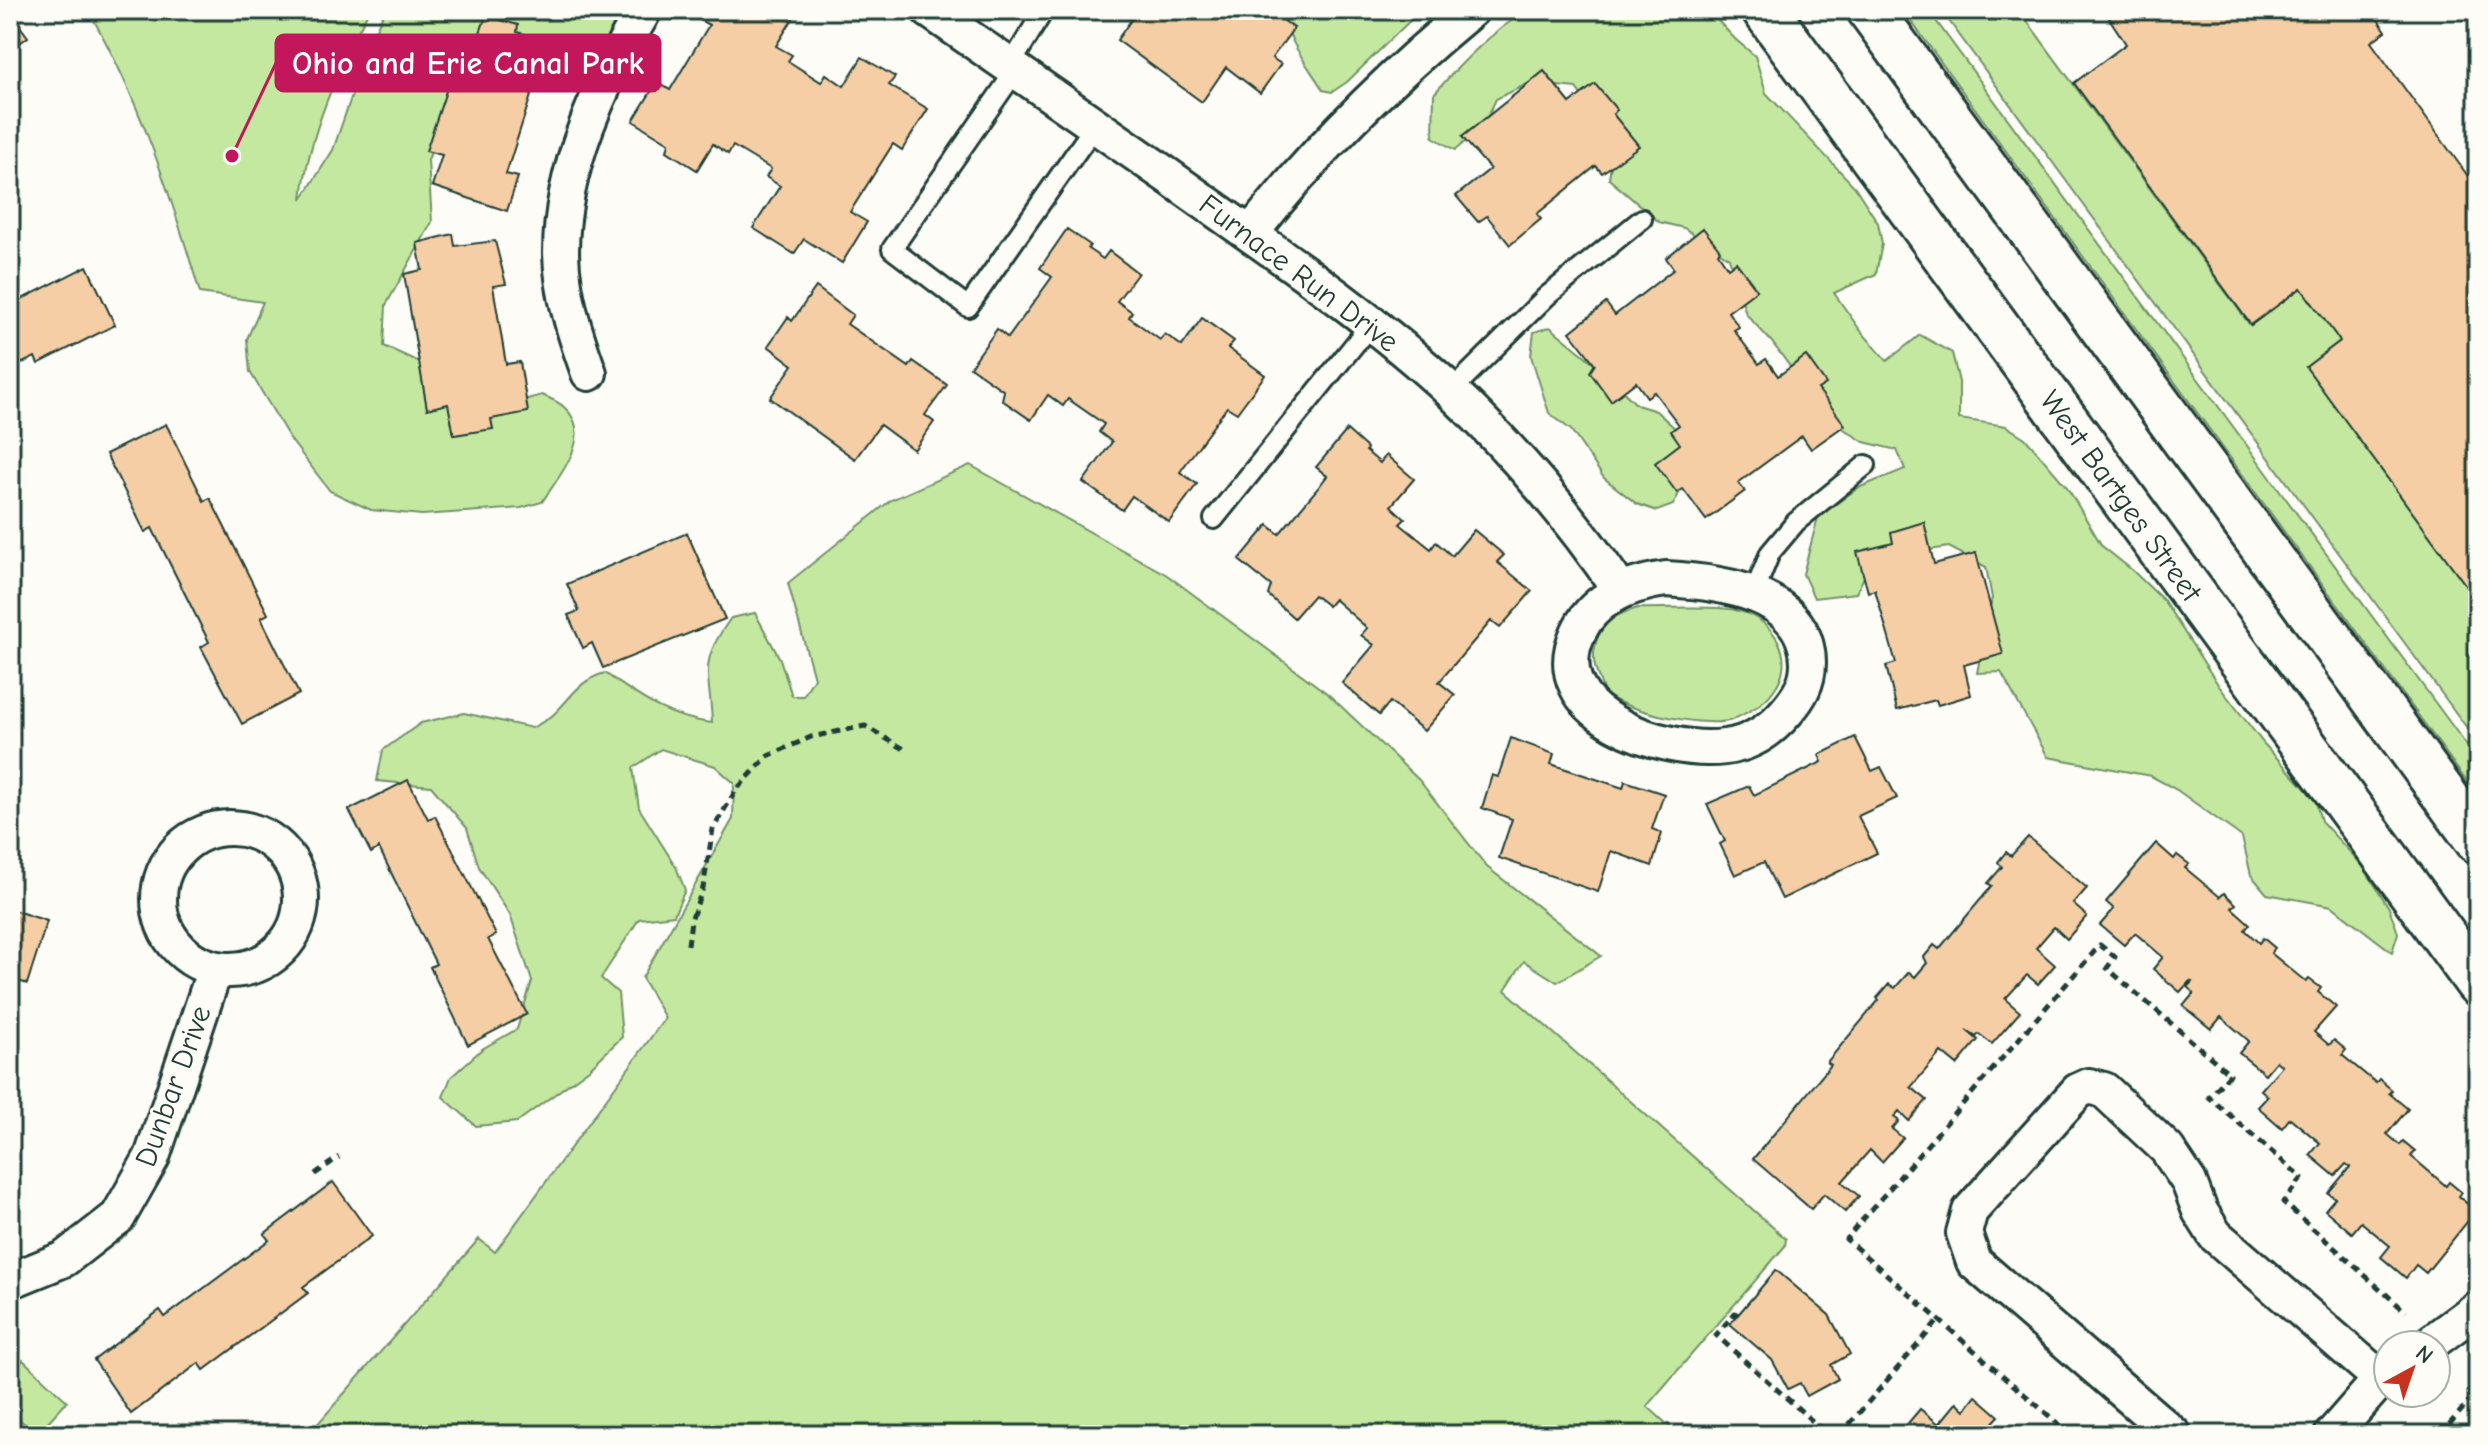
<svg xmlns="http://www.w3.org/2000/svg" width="2488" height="1445" font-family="'Comic Neue',sans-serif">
  <rect width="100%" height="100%" fill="#fdfcf7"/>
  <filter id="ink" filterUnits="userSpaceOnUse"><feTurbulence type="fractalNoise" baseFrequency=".0125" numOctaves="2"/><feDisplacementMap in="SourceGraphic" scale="16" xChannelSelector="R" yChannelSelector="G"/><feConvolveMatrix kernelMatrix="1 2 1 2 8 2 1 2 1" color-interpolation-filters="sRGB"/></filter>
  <g filter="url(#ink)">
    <g fill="#c5e8a1" stroke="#72926a" stroke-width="2">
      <path d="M88 10H369C339 68 308 134 302 199L333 150 371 40 385 10H625L599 61 576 74 479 35 462 61 445 117 428 160 432 222 386 305 384 346 441 372 468 415 542 395C549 398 559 402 564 407 596 435 559 476 542 502L521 508 422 515 371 510 330 491 290 439 250 372 247 339 263 302 200 293C171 196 139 97 88 10Z"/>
      <path d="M1285 10H1421L1347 82 1332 92 1323 90C1310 68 1283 37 1285 10Z"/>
      <path d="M1528 10H1708L1735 39 1755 56 1766 93 1855 187 1878 223 1882 244 1876 274 1834 293 1860 330 1887 361 1920 335 1952 353 1959 382V419L2006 426 2025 438 2067 487 2102 546 2132 570 2164 601 2219 686 2264 744 2315 799 2321 821 2363 866 2389 908 2398 933 2392 952 2332 906 2267 894 2251 875 2242 837 2177 790 2151 776 2048 757 2001 672 1977 673 1992 598 1986 567 1949 547 1909 553 1869 567 1856 593 1814 598 1803 574 1818 517 1858 488 1905 469 1897 450 1864 442 1830 420 1771 341 1746 314 1729 258 1684 228 1659 222 1609 179 1614 140 1576 88 1529 83 1496 99 1483 127 1455 150 1433 137 1434 94C1462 62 1491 32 1528 10Z"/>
      <polygon points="1903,10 1928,10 2467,746 2478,762 2478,797"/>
      <polygon points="1941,10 2019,10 2250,325 2301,288 2340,341 2306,367 2478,602 2478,743"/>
      <polygon points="1550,327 1595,364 1637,405 1656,411 1690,442 1683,486 1673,505 1657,511 1637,504 1604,478 1571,430 1549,413 1531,356 1534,332"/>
      <path d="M970 465 1167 575 1328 694 1419 780 1487 867 1601 956 1557 982 1524 961 1505 990 1786 1239 1785 1246 1647 1406 1679 1435H308L479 1239 495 1252 665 1018 642 978 733 819 734 783 715 766 661 749 633 768 639 808 676 867 685 890 674 915 639 919 601 978 618 993 622 1037 589 1069 517 1122 476 1126 443 1097 451 1077 482 1049 517 1029 532 981 510 915 479 867 467 828 431 786 377 781 383 750 421 723 464 713 532 728C539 724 548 720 554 714 572 697 579 680 605 673 641 698 667 718 712 723 710 672 697 664 731 618L755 613 780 659 792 696H803L814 678 788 583 891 500Z"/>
      <path d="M1638 608C1665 609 1710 605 1735 610 1773 617 1799 658 1773 691 1763 705 1748 712 1734 719 1713 730 1622 711 1605 693 1602 689 1600 680 1598 676 1589 655 1595 630 1615 617 1621 613 1630 611 1638 608Z"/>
      <polygon points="23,1360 67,1401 36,1435 10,1410 10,1373"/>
    </g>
    <g fill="#f5cea5" stroke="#1f3d34" stroke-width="2">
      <polygon points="10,10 23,11 14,18 28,37 10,50"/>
      <polygon points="701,10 786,10 795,15 776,46 792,55 788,61 821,82 826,74 844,86 862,57 895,77 889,85 928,109 902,150 893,144 850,212 867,222 842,263 804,239 794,254 753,228 780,186 766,177 771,169 733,146 728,154 713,144 697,170 667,151 669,143 633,121 657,82 670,90 709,25 696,18"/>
      <polygon points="1138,10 1269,10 1294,28 1272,58 1281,64 1260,93 1226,67 1202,102 1117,40"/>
      <polygon points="2121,10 2371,10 2386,31 2371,42 2478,190 2478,602 2306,367 2340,341 2301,288 2251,325 2074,83 2126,44 2109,18"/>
      <polygon points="486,16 518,25 517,32 557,44 541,88 534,86 506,174 518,177 507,211 432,186 442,155 426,151 462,43 475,47"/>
      <polygon points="1544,71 1570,103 1595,84 1617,110 1613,114 1639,146 1602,173 1596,166 1537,214 1541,219 1510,245 1487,216 1478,222 1456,196 1490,169 1462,137"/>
      <polygon points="1703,228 1720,250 1718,253 1728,268 1736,262 1757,290 1728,312 1739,327 1734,330 1759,364 1766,359 1778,376 1806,356 1826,384 1818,389 1845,425 1811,449 1802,436 1738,483 1745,491 1706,520 1683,489 1677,493 1655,463 1680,444 1671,431 1679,425 1654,392 1647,397 1636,382 1611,401 1590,372 1595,364 1570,332 1606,303 1615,315 1674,269 1666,258"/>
      <polygon points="1067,229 1090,245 1088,249 1103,259 1109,251 1138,273 1117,301 1132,312 1129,317 1160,340 1165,334 1182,346 1202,318 1234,341 1228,348 1265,375 1237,413 1227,407 1180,472 1197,484 1169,522 1132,496 1122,510 1083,482 1112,442 1099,432 1104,424 1068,399 1063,406 1048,395 1031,420 1002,400 1004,391 970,367 997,329 1008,338 1052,277 1040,268"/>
      <polygon points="453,234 455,246 495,241 506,284 493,286 506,364 520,362 528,412 491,419 493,429 454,435 448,404 427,409 404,274 422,270 417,243"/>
      <polygon points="87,266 115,325 38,364 35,357 10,369 10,305"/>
      <polygon points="816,287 853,315 847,324 909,367 913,361 947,385 925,415 934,422 914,450 880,425 855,459 770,398 793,365 768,346 788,317 792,321"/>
      <polygon points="166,424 204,501 210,498 268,614 261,618 299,694 242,724 201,647 209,642 152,528 145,532 106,454"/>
      <polygon points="1347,430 1367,448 1366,451 1380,463 1386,455 1414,479 1391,506 1405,519 1400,524 1431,549 1436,542 1452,556 1474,530 1504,555 1497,562 1532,591 1500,628 1491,621 1439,682 1455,695 1424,731 1390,702 1379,715 1342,683 1374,645 1361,635 1367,628 1334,599 1328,606 1314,595 1294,618 1268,595 1271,586 1239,560 1268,525 1279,534 1318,488 1327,476 1316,467"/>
      <polygon points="1924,522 1934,564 1976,553 2003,654 1964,665 1971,695 1938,705 1936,700 1897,710 1886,666 1896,663 1875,590 1868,592 1857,552 1893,543 1891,532"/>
      <polygon points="687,533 725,619 603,668 592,643 583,648 568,615 579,611 567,584"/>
      <polygon points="1855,737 1872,771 1881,767 1897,798 1858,816 1877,853 1782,899 1764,862 1735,875 1720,844 1725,841 1707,804 1749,786 1754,795 1822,762 1819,755"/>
      <polygon points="1511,738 1554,754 1551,764 1623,788 1625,781 1664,794 1652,829 1662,833 1652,866 1611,851 1598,892 1499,858 1512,819 1482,808 1492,775 1498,777"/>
      <polygon points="408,780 428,819 435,816 496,935 488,939 527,1014 468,1045 430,967 436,964 379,848 371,853 349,810"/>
      <polygon points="2028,837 2087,888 2073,904 2087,916 2067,939 2054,927 2036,948 2055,965 2038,984 2027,975 2005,999 2020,1012 1992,1044 1979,1034 1976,1037 1966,1030 1978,1040 1957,1065 1941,1052 1911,1087 1927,1100 1909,1121 1899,1111 1894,1117 1899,1121 1892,1129 1903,1138 1882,1162 1870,1150 1842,1182 1859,1196 1845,1212 1824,1194 1811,1209 1753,1159 1831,1065 1827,1062 1879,1000 1877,998 1889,984 1895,988 1909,972 1915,977 1927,963 1924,957 1934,945 1939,949 1992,886 1988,883 2002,867 1998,862 2006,852 2011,856"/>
      <polygon points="2156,843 2174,859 2177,855 2189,864 2185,868 2220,897 2224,893 2236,904 2232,908 2250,924 2245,930 2259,943 2263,938 2275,948 2271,953 2306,982 2309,979 2321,988 2318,992 2336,1007 2314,1032 2329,1045 2334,1040 2346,1050 2342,1055 2376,1083 2379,1079 2392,1090 2389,1093 2408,1109 2387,1134 2400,1145 2403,1141 2415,1151 2411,1156 2446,1186 2449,1182 2461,1192 2458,1196 2476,1211 2426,1273 2416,1265 2406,1278 2381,1257 2390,1246 2361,1222 2352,1233 2325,1210 2335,1198 2328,1193 2350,1167 2346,1164 2335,1176 2310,1155 2320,1143 2290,1118 2282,1128 2258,1107 2268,1096 2261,1090 2282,1066 2276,1061 2265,1074 2239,1053 2249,1041 2221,1017 2211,1029 2183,1006 2194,993 2187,987 2192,982 2190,981 2180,992 2153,969 2163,957 2135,933 2124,945 2100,925 2114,909 2106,902"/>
      <polygon points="10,909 47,921 27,984 10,978"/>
      <polygon points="333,1182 372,1236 303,1287 308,1293 204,1370 199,1363 131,1414 94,1360 160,1310 165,1317 269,1240 264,1234"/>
      <polygon points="1776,1270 1829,1315 1850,1354 1831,1365 1838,1379 1807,1396 1800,1383 1788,1389 1772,1360 1730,1324"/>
      <polygon points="1976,1396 1999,1416 1988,1428 1996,1435 1898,1435 1920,1409 1939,1424 1957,1402 1965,1410"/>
    </g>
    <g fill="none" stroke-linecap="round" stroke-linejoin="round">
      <g stroke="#1f3d34" stroke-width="24">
        <g id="lane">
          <polyline points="1010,66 1044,10"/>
          <polyline points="1016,70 892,249 968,307 1096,124"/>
          <polyline points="1451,391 1547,296 1642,219"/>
          <polyline points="1214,519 1371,324"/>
          <polyline points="1754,593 1770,553 1796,522 1866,465"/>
        </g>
      </g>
      <g stroke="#1f3d34" stroke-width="40">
        <g id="street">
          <path d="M929 10C1009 65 1088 121 1168 176 1264 245 1365 311 1452 392 1515 452 1571 518 1620 590"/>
          <path d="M1251 233C1315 151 1391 76 1471 10"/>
          <path d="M589 373C575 334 562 295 561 253 561 166 601 83 644 10"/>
          <path d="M1666 579C1719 582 1807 592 1808 663 1808 683 1799 697 1787 711 1771 730 1750 744 1725 747 1664 755 1541 714 1578 633 1594 597 1630 584 1666 579Z"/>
          <circle cx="230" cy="899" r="71"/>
          <polyline points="10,1281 64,1259 118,1217 152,1157 215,969"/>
          <polyline points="2428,1345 2478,1308"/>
          <polyline points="2174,1435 1974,1262 1964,1233 1970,1211 2078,1091 2089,1086 2104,1090 2167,1149 2189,1182 2200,1211 2215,1235 2381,1379 2332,1435"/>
        </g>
      </g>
      <g stroke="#1f3d34" stroke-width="50">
        <g id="secondary">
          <polyline points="1765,10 2478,983"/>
          <polyline points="1870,10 2478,841"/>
        </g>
      </g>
      <g stroke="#1f3d34" stroke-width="5" stroke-dasharray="8 6" stroke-linecap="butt">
        <polyline points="688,945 691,920 703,888 713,829 736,790 768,756 811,737 865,726 904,749"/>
        <polyline points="315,1174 339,1157"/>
        <polyline points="1738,1315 1735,1313 1716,1335 1828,1435"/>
        <polyline points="1840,1435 1939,1320"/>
        <polyline points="2071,1435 1846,1239 2100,945 2115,957 2107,968 2230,1074 2209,1097 2302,1178 2283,1202 2406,1312"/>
        <polyline points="2440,1435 2478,1391"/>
      </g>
      <use href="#lane" stroke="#fdfcf7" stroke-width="18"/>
      <use href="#street" stroke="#fdfcf7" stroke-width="34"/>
      <use href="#secondary" stroke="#fdfcf7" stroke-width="44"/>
    </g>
  </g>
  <g text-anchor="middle" stroke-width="6" stroke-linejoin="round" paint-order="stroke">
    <g font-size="30" fill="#1f3d34" stroke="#fdfcf7">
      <text transform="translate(1299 273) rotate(37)" y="10">Furnace Run Drive</text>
      <text transform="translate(2121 496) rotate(54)" y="10">West Bartges Street</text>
      <text transform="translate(173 1086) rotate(-70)" y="10">Dunbar Drive</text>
    </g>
  </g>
  <path fill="none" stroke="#c2185b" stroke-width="3" d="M232 156L276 63"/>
  <circle fill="#c2185b" stroke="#fdfcf7" stroke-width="3" cx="232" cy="156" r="8"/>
  <rect fill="#c2185b" stroke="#c2185b" stroke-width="3" x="276" y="35" width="384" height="56" rx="8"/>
  <g font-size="32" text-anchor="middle" font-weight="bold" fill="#fff">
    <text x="468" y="74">Ohio and Erie Canal Park</text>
  </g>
  <rect width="2488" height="1445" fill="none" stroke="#fdfcf7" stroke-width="40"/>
  <rect x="20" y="20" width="2448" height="1405" fill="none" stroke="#1f3d34" stroke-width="3" filter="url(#ink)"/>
  <g transform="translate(2412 1369) rotate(40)"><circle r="38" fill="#fdfcf7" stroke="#a4b0a9" stroke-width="2"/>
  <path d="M0-6L14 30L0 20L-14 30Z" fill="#c8321e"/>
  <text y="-12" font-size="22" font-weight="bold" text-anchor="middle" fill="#1f3d34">N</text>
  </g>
</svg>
